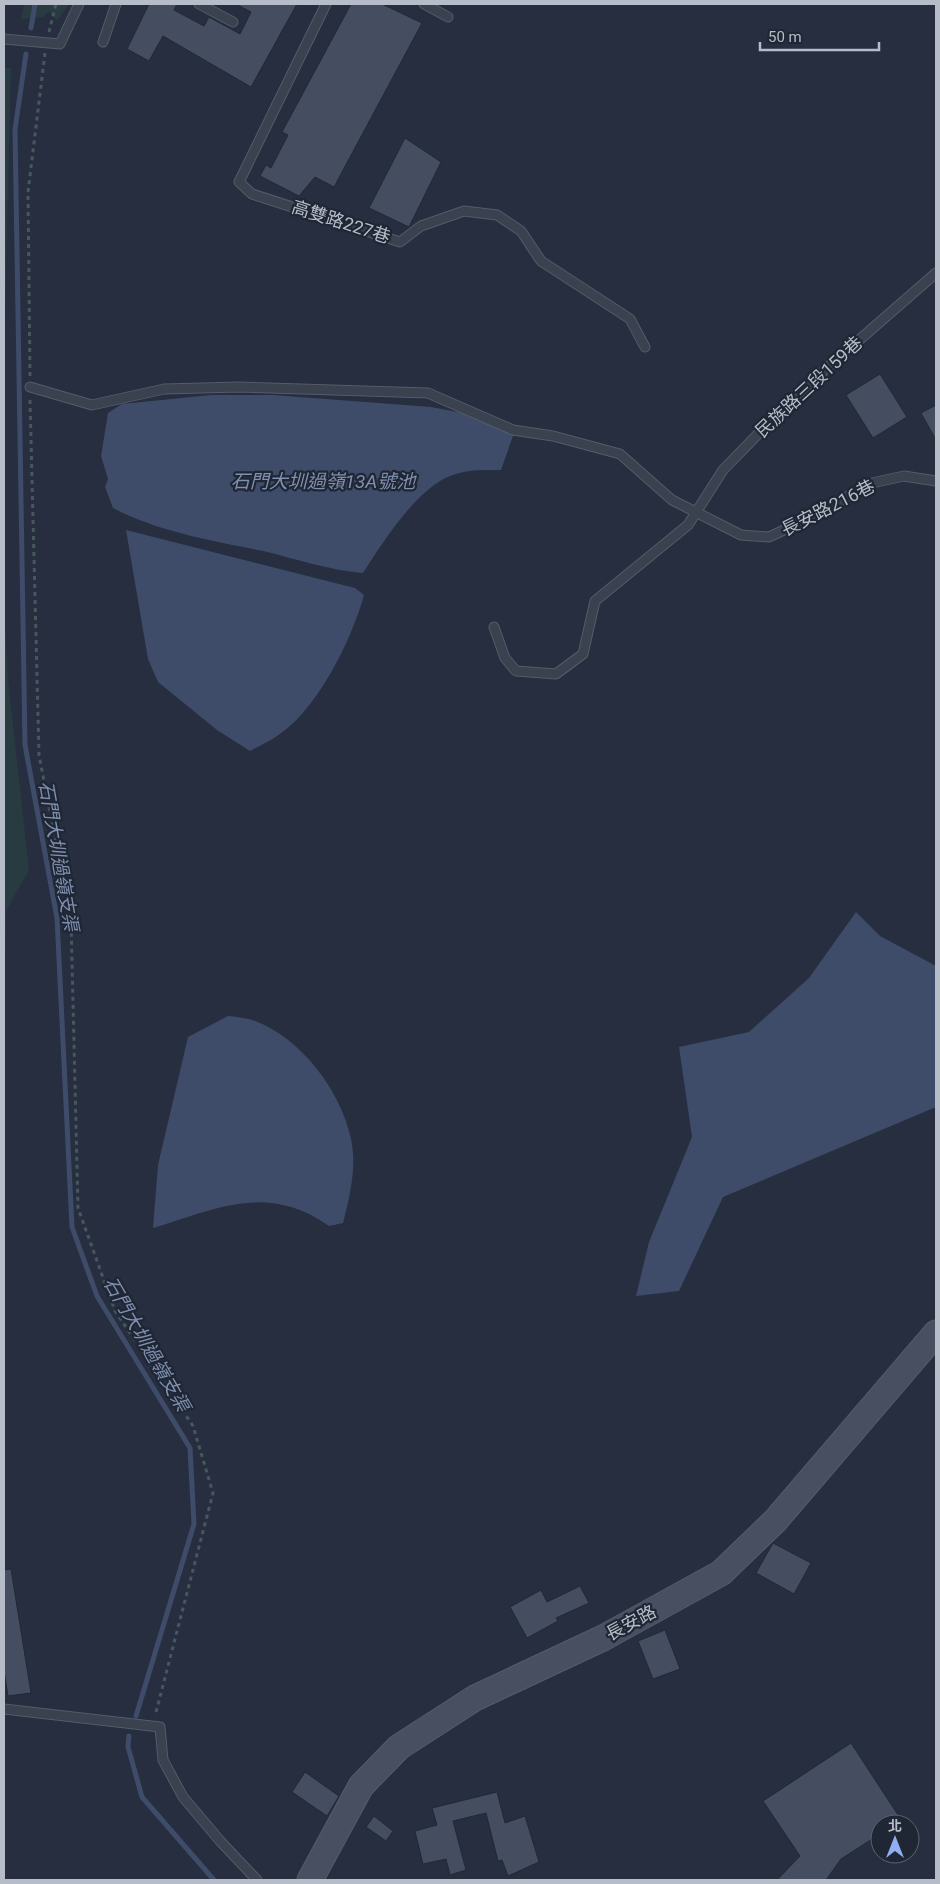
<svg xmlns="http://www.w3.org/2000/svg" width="940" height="1884" font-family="Roboto,'Noto Sans TC',sans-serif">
  <rect width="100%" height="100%" fill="#262e3f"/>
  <g fill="#283b40">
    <polygon points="24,4 69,4 57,21 49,11 43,17 21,19"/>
    <polygon points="4,68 11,68 4,356"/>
    <polygon points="4,606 8,679 29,870 6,911 4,1023"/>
  </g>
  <g fill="#3e4c69">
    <path d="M211 395H273L431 407 468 414 514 433 501 470C485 470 471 469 456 474 419 484 383 542 363 573 328 570 297 559 263 551 213 541 159 532 113 508L105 487 108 479 101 456 108 413 122 404Z"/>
    <path d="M126 530 355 588 364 595C352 639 317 711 277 736 269 742 259 746 250 751L217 730 158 682 148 659Z"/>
    <polygon points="856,912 880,936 936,966 936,1107 723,1197 679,1291 636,1296 649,1242 692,1137 679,1047 749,1032 809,978"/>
    <path d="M228 1016C237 1017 247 1018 255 1021 301 1038 341 1091 351 1139 357 1166 350 1196 343 1223L329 1226C267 1183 218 1208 153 1228L158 1165 188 1037Z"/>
  </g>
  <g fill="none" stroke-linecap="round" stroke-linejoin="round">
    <g stroke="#3e4c69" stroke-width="5">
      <polyline points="31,28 35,4"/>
      <polyline points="26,54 15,129 25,745 57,918 72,1227 97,1296 190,1448 194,1524 136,1716"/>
      <polyline points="129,1736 128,1747 142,1797 214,1880"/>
    </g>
  </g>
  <g fill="#454e60" stroke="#212836">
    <polygon points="149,4 177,4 174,10 204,26 209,17 240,34 251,12 236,4 297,4 251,87 163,36 149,61 127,49"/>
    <polygon points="351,4 382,4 422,23 334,187 315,177 299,196 260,176 266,165 271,168 288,135 282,132"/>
    <polygon points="405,138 441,162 409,227 369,208"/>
    <polygon points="880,374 907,417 873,438 846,395"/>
    <polygon points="936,405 936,440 921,413"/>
    <polygon points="773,1543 811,1563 794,1594 756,1573"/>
    <polygon points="11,1569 31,1693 8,1696 4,1671 4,1570"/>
    <polygon points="580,1586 589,1603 556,1618 558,1621 527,1638 510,1607 541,1590 547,1602"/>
    <polygon points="665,1630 680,1669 653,1679 638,1641"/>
    <polygon points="851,1743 904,1824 880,1824 880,1834 841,1859 826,1880 777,1880 800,1856 763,1801"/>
    <polygon points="305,1772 339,1796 327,1816 292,1792"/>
    <polygon points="497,1792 505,1823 525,1816 539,1862 508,1876 502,1860 498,1861 486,1813 453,1821 466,1870 450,1875 446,1859 423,1864 415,1831 437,1825 432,1808"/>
    <polygon points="374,1816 393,1831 386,1841 366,1827"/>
  </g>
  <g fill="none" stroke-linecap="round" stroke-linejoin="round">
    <g stroke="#555c69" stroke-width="11">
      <g id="lane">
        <polyline points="199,4 233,22"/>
        <polyline points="326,4 239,182 252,194 400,242 421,226 464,211 497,215 521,231 541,261 630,319 645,347"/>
        <polyline points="424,4 448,17"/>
        <polyline points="4,39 60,44 79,4"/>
        <polyline points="103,42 116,4"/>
        <polyline points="30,387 92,405 164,389 239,387 428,393 513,430 553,436 620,454 672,500 741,535 769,537 799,523 872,483 904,476 936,481"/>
        <polyline points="494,627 505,658 516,671 556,674 583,654 595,601 688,525 723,470 796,395 936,273"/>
        <polyline points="4,1709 160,1727 163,1760 183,1797 221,1842 257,1880"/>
      </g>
    </g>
    <g stroke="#555c69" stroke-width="27">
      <polyline id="secondary" points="310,1880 361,1786 399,1747 475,1698 603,1638 721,1573 775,1521 936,1333"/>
    </g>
    <g stroke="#46585c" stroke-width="3" stroke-dasharray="4 4" stroke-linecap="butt">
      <polyline points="49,32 56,4"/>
      <polyline points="30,376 28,192 45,53"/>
      <polyline points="30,400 39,755 71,920 78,1208 115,1311 193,1426 213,1493 155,1716"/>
    </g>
    <use href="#lane" stroke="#3a414f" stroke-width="9"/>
    <use href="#secondary" stroke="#484f61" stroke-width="25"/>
  </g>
  <g text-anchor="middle" stroke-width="4.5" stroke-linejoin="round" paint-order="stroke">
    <g font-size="18" fill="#b7bcc9" stroke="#1f2634">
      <text transform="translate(341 222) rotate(18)" y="6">高雙路227巷</text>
      <text transform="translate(809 387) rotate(-43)" y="6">民族路三段159巷</text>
      <text transform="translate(828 508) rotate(-27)" y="6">長安路216巷</text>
      <text transform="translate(631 1623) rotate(-28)" y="6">長安路</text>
    </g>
    <g font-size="19" font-style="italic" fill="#7f8faf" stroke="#1f2634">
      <text x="323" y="488">石門大圳過嶺13A號池</text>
      <text transform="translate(59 856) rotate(80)" y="7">石門大圳過嶺支渠</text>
      <text transform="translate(147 1344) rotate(60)" y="7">石門大圳過嶺支渠</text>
    </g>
  </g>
  <rect width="940" height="1884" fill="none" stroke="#b7bcc9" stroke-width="10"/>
  <g transform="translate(895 1839)"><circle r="24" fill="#1f2634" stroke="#5c6270"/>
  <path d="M0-4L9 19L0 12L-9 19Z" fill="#91aef3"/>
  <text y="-8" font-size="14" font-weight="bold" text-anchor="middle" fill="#b7bcc9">北</text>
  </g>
  <path d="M760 42v8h119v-8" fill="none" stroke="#b7bcc9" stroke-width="2.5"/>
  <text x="768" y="42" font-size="15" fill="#b7bcc9" stroke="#1f2634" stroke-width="4" paint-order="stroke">50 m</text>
</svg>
